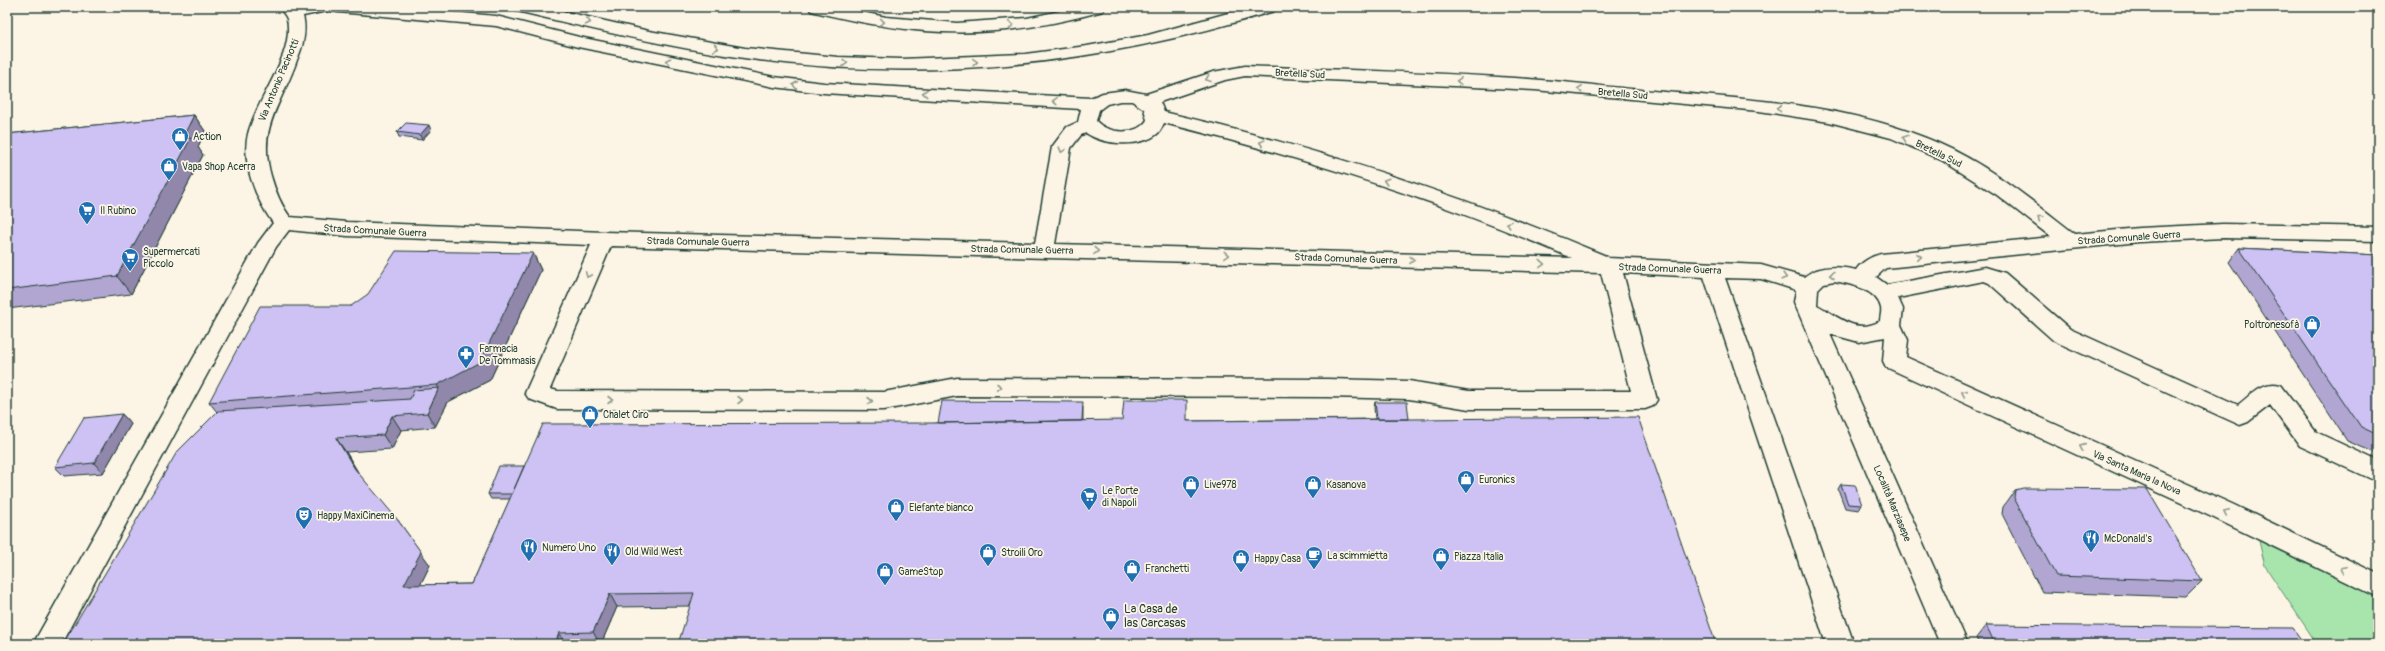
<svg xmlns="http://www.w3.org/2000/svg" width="2385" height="651" font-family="Pangolin,sans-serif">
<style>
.green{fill:#a8e5ac;stroke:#649170}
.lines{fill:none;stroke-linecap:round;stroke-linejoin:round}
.minor-casing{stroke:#1f3d34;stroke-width:3}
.highway-casing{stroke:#1f3d34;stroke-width:3}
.minor{fill:#fcf5e5;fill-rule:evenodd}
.highway{fill:#fcf5e5;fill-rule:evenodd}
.wall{fill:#b1a6d1;stroke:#1f3d34}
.shaded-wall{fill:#9087aa;stroke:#1f3d34}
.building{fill:#cec1f3;stroke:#1f3d34}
.oneway{stroke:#8e998c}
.labels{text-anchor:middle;stroke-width:3.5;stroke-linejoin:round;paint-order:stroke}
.street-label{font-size:10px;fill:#1f3d34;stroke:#fcf5e5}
.poi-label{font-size:10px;fill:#1f3d34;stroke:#fcf5e5;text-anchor:start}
.near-poi-label{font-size:12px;fill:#1f3d34;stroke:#fcf5e5;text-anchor:start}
</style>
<rect width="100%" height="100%" fill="#fcf5e5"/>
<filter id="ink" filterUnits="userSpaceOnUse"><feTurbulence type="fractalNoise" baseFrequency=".025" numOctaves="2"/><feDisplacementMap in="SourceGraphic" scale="8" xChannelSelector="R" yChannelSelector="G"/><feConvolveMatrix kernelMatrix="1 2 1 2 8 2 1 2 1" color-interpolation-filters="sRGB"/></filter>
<g filter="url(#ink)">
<path class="green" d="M2258,537L2378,595V644H2317L2265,566Z"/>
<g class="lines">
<defs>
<path id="minor" d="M279,7H329L327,11L303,16C307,31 303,46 297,60C282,104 257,127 271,176C275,190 281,205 290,217L347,222L604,232L1035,243L1052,147L1067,127L1078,122L1081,109L824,93L774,87L578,47L496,26L338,12L332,11L330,7H396L496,16L579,37L774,77L824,83L1090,98L1103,93L1125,90L1146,94L1213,72L1245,66C1335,70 1425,72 1514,78C1561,81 1607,87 1653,91C1749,99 1848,104 1938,143C1989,165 2032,201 2075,234L2139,228L2223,224L2378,227V241L2223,238L2139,242L1886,268L1876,277L1887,285L1985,267L2005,273L2070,329L2238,405C2251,395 2263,380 2280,385L2316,432L2378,461V482L2300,446L2270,405L2248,422L2240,425L2054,341L1989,283L1984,281L1898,298L1903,309L1901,325L1908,340L1906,357L2232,504L2378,574V597L2214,518L1886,367L1883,361L1885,337L1859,342L1830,334L1968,644H1940L1794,302L1796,290L1761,279L1725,278L1854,644H1826L1704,277L1623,273L1657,400L1653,406L1645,409H1469L1409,399L1327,397L957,396L884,410L557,409L529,399L525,393L591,245L347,236L289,230L276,247L61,644H33L258,243L273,223C256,200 241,162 248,134C256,99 295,55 287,19C286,15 281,11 279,7ZM1245,76L1535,90L1759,111L1829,122L1891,138L1943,161L1997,195L2051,237L1881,254C1872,256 1861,262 1856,270C1839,266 1818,265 1804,277L1761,265L1608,258L1606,256C1463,196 1315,147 1164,112L1160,102L1225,80ZM1120,101H1132L1144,109L1147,120C1137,136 1108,134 1096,121L1099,110L1107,104ZM1164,123C1302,157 1441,201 1572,258L1055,244L1071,148L1081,135L1086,133C1103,145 1140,148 1157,134C1160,132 1162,127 1164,123ZM611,246L1601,273L1631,391H1469L1409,381L1327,379L957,378L884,392L558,391L550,389ZM1834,281C1850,284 1877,289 1881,308C1882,312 1880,317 1880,321C1855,335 1838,316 1817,305L1818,289L1824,283Z"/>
<path id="highway" d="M515,7H544L649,31L745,48L838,57L901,59L1025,54L1087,46L1148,35L1250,7H1276L1274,11C1099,65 927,84 744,58C667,47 592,29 517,11Z
M809,7H837L886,17L957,23L1027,18L1078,7H1105L1103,11C995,41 919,38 811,11Z"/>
</defs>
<use href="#minor" class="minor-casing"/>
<use href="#highway" class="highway-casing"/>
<use href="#minor" class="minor"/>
<use href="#highway" class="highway"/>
</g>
<path class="wall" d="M194,115L205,131L198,147L203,155L131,294L7,309V134Z
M431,130L422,140L399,137L397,132Z
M2239,248L2378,255V454L2347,441L2229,262Z
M533,253L541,270L490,380L448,402L435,427L401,430L392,449L346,452L360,476L430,565L420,585L472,584L510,499H491L488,494L524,466L938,423L1083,407V421H1187L1375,419L1374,407L1375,402L1409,419L690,606L617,607L601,644H63L217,412L209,402L351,306Z
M122,414L131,424L103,473L64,476L55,467Z
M1841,484L1862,505L1859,510L1845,508L1838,489Z
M2015,490L2202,581L2186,597L2042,592L2002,514L2003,507Z
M1986,625L2304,644H1979L1976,638Z"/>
<path class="shaded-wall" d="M194,115L205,131L198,147L203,155L131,294L117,276L182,139Z
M429,125L431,130L422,140L420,135Z
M533,253L541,270L490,380L448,402L435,427L427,413L439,388L437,385Z
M122,414L131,424L103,473L94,463Z
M392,416L401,430L392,449L383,435Z
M336,438L346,452L364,482L355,469Z
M397,519L430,565L414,598L404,585Z
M610,594L617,607L601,644H600L593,632Z
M559,633L566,644H555Z"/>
<path class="building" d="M194,115L182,139L191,138L117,276L7,290V134Z
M406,123L429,125L420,135L397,132Z
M2239,248L2378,255V435L2361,427Z
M396,251L533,253L480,362L437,385L209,402L260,306H351L368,294Z
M439,388L427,413L392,416L383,435L336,438L355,469L397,519L421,552L404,585L472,584L543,424L935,423L1122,420L1124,400H1187V421L1638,417L1716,644H678L694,593L610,594L593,632L559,633L555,644H63L177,452L218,411L410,399L414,390Z
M942,401L1083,402L1082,421L938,423Z
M1375,402H1407L1409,419H1377Z
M122,414L94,463L55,467L84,418Z
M499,466H524L512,494H488Z
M1841,484L1855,485L1862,505L1848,504Z
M2023,488L2147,489L2202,581L2056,576L2014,498L2015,490Z
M1986,625L2293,628L2304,644H1995Z"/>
<defs><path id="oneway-chevron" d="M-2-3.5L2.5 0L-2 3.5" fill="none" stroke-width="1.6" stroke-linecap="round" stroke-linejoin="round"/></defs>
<g class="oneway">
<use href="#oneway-chevron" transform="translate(588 22) rotate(12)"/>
<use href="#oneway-chevron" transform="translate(882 22) rotate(9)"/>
<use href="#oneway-chevron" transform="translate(1011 25) rotate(-8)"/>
<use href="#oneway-chevron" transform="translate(716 48) rotate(10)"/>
<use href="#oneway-chevron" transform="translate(668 61) rotate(-168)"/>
<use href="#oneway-chevron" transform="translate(975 62) rotate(-4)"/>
<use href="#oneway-chevron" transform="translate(845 63) rotate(3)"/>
<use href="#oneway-chevron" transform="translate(1208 79) rotate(160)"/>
<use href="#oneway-chevron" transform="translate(1459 81) rotate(-177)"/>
<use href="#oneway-chevron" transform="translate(795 85) rotate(-173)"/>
<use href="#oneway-chevron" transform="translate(1580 89) rotate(-175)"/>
<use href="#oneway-chevron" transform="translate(925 93) rotate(-177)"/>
<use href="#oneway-chevron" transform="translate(1055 101) rotate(-176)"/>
<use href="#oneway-chevron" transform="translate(1779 108) rotate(-173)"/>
<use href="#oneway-chevron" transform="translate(1905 138) rotate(-160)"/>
<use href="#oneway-chevron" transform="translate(1262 143) rotate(-165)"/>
<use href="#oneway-chevron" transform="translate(1062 150) rotate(106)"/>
<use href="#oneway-chevron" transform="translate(1386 181) rotate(-163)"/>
<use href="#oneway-chevron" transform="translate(2040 218) rotate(-142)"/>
<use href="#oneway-chevron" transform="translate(1509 224) rotate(-161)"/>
<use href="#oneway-chevron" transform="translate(1096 251) rotate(2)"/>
<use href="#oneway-chevron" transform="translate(1226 255) rotate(2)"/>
<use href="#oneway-chevron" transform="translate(1919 257) rotate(-5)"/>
<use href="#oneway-chevron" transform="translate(1412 260) rotate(2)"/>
<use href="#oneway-chevron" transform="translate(1542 264) rotate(2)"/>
<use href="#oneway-chevron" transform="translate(588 275) rotate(113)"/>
<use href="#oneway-chevron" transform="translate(1832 275) rotate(178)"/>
<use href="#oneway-chevron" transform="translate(1784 277) rotate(16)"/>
<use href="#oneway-chevron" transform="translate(999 387)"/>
<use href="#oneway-chevron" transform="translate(1964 393) rotate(-156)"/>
<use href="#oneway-chevron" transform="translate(610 400)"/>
<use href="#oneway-chevron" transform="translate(740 400)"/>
<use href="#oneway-chevron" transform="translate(870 401)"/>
<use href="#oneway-chevron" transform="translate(2082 447) rotate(-156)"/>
<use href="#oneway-chevron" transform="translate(2226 512) rotate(-155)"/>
<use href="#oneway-chevron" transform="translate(2343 569) rotate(-154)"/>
</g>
</g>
<defs>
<symbol id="shop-pin" viewBox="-11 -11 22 30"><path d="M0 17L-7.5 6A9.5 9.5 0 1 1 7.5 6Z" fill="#1f6fb2" stroke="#fcf5e5"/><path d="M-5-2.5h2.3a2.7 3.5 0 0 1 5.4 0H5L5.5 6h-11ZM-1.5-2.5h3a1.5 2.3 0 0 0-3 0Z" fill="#fff"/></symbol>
<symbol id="supermarket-pin" viewBox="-11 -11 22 30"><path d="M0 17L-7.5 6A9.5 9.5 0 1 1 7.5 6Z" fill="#1f6fb2" stroke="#fcf5e5"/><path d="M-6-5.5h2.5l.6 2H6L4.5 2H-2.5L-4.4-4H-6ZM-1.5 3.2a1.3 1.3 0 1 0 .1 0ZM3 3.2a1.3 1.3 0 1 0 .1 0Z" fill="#fff"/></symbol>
<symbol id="pharmacy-pin" viewBox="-11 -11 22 30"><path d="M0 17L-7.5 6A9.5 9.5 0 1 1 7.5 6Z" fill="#1f6fb2" stroke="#fcf5e5"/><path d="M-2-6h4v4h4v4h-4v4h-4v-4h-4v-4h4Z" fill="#fff"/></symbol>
<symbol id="theatre-pin" viewBox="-11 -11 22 30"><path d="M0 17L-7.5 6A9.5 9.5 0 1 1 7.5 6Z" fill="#1f6fb2" stroke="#fcf5e5"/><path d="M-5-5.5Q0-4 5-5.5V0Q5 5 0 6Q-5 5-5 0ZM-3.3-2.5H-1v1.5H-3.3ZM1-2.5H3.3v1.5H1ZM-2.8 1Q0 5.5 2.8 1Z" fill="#fff"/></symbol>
<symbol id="restaurant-pin" viewBox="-11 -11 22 30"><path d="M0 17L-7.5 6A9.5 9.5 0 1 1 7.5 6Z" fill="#1f6fb2" stroke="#fcf5e5"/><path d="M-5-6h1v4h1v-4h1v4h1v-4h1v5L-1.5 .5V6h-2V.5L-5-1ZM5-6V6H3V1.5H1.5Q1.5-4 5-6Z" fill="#fff"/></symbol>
<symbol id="cafe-pin" viewBox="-11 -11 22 30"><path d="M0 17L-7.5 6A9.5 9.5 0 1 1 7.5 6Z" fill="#1f6fb2" stroke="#fcf5e5"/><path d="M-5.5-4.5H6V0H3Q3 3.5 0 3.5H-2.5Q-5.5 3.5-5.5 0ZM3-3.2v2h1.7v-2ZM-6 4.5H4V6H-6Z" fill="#fff"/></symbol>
</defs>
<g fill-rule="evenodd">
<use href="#shop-pin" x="170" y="126" width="20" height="27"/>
<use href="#shop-pin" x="159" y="156" width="20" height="27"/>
<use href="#supermarket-pin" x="77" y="200" width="20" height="27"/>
<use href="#supermarket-pin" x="120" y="247" width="20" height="27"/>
<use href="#shop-pin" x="2302" y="314" width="20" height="27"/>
<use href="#pharmacy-pin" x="456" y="344" width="20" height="27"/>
<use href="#shop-pin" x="580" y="404" width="20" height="27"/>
<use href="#shop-pin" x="1456" y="469" width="20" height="27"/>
<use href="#shop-pin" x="1181" y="474" width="20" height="27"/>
<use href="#shop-pin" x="1303" y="474" width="20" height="27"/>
<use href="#supermarket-pin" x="1079" y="486" width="20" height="27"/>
<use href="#shop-pin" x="886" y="497" width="20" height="27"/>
<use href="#theatre-pin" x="294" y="505" width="20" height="27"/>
<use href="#restaurant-pin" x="2081" y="528" width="20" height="27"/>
<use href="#restaurant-pin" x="519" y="537" width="20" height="27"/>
<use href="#restaurant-pin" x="602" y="541" width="20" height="27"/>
<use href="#shop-pin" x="978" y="542" width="20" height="27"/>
<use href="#cafe-pin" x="1304" y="545" width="20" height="27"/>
<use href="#shop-pin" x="1431" y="546" width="20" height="27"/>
<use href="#shop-pin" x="1231" y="548" width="20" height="27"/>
<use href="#shop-pin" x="1122" y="558" width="20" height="27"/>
<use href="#shop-pin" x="875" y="561" width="20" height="27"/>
<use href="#shop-pin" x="1101" y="606" width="20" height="27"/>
</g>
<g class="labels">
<g class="street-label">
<text transform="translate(1300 73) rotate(3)" y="4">Bretella Sud</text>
<text transform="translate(278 80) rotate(-67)" y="4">Via Antonio Pacinotti</text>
<text transform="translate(1623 93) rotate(5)" y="4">Bretella Sud</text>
<text transform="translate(1939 153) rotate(26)" y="4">Bretella Sud</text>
<text transform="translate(375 230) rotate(3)" y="4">Strada Comunale Guerra</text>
<text transform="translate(2129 237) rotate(-4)" y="4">Strada Comunale Guerra</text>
<text transform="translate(698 241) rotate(1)" y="4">Strada Comunale Guerra</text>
<text transform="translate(1022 249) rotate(1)" y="4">Strada Comunale Guerra</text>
<text transform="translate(1346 258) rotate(2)" y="4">Strada Comunale Guerra</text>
<text transform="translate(1670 268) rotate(2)" y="4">Strada Comunale Guerra</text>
<text transform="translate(2137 472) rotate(24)" y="4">Via Santa Maria la Nova</text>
<text transform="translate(1893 503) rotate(67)" y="4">Località Marziasepe</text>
</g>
<g class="poi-label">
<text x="193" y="140">Action</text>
<text x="182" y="170">Vapa Shop Acerra</text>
<text x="100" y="214">Il Rubino</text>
<text x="143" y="255">Supermercati<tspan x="143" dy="12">Piccolo</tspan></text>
<text x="2299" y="328" text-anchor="end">Poltronesofà</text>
<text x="479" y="352">Farmacia<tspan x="479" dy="12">De Tommasis</tspan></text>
<text x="603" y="418">Chalet Ciro</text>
<text x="1479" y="483">Euronics</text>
<text x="1204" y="488">Live978</text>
<text x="1326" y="488">Kasanova</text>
<text x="1102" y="494">Le Porte<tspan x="1102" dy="12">di Napoli</tspan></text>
<text x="909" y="511">Elefante bianco</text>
<text x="317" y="519">Happy MaxiCinema</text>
<text x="2104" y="542">McDonald's</text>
<text x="542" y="551">Numero Uno</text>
<text x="625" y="555">Old Wild West</text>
<text x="1001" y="556">Stroili Oro</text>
<text x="1327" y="559">La scimmietta</text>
<text x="1454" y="560">Piazza Italia</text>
<text x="1254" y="562">Happy Casa</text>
<text x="1145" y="572">Franchetti</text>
<text x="898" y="575">GameStop</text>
</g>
<g class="near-poi-label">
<text x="1124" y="613">La Casa de<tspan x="1124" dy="14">las Carcasas</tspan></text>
</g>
</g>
<rect width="2385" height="651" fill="none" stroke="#fcf5e5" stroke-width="24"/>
<rect x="12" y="12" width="2361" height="627" fill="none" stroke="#1f3d34" stroke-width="1.5" filter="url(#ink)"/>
</svg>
